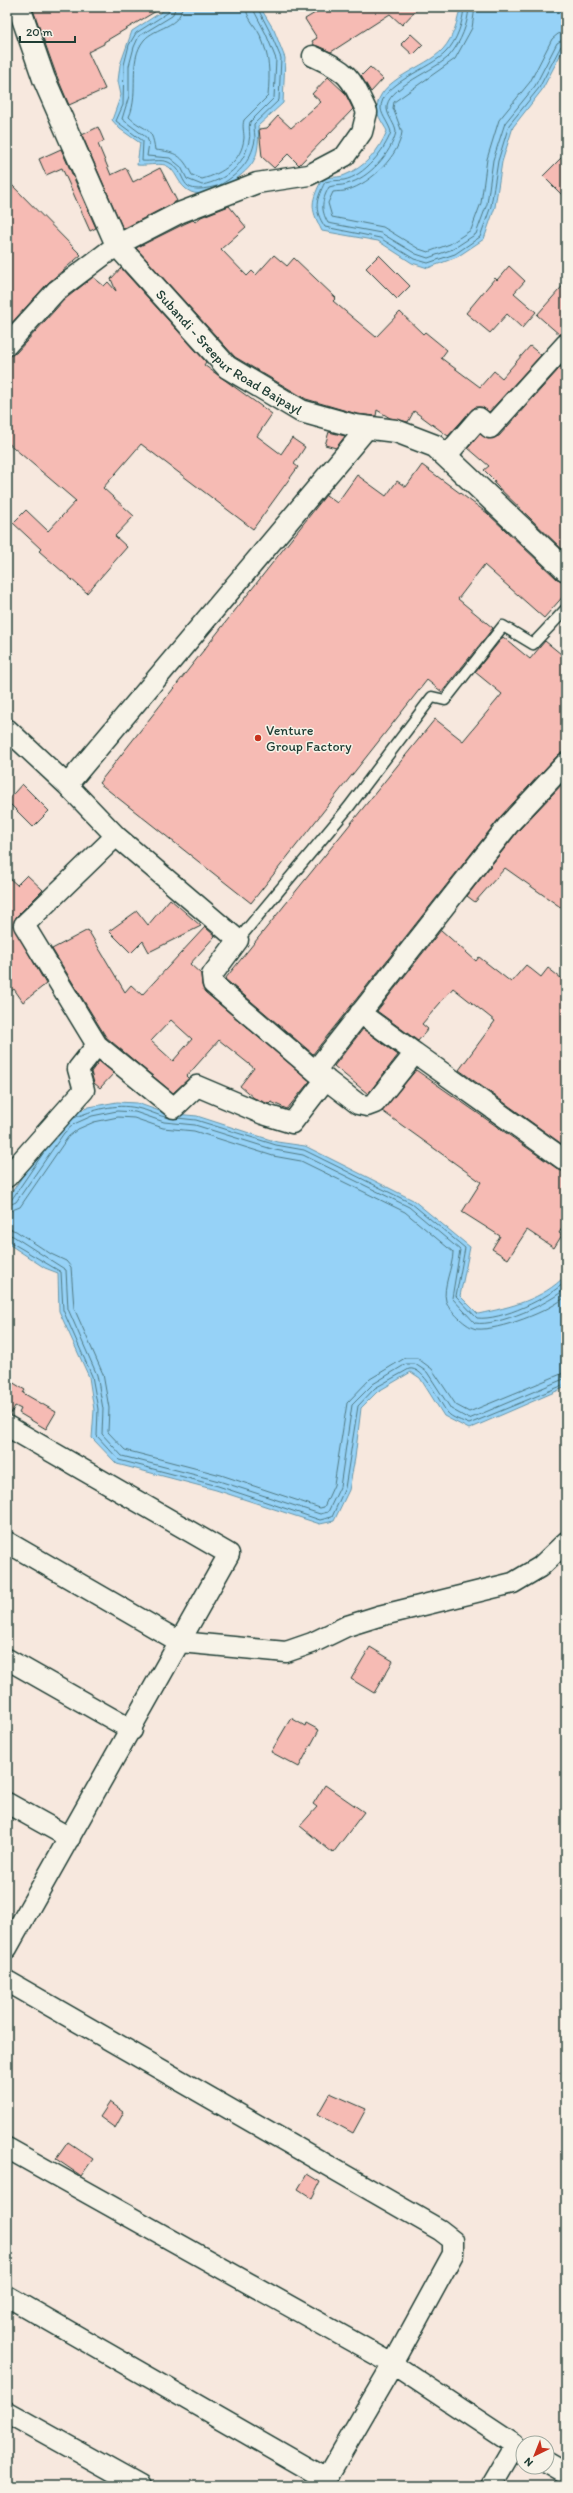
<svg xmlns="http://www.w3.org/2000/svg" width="573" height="2493" font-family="Itim,sans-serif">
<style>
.water{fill:#96d2f7;stroke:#6696a9}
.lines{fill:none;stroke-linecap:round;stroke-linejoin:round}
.shore{stroke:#4f7982;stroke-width:1}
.building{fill:#f6bbb4;stroke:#1f3d34;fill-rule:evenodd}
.lane-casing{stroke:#1f3d34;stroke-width:13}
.street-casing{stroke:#1f3d34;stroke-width:23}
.secondary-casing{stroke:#1f3d34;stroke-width:25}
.lane{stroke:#f7f3e8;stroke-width:10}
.street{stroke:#f7f3e8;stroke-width:20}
.secondary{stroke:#f7f3e8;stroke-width:22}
.poi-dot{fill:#c8321e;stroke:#f7f3e8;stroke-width:1.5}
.labels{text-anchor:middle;stroke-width:3;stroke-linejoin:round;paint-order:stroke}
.street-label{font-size:14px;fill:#1f3d34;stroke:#f7f3e8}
.poi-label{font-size:14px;fill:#1f3d34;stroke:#f7f3e8;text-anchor:start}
</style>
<rect width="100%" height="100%" fill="#f7e8de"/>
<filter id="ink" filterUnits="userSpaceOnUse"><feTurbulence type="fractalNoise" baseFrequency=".025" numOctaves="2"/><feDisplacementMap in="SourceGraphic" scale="8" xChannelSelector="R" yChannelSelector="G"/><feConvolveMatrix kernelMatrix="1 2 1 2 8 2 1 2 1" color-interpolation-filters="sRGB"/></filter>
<g filter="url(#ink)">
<path class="water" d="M169,7H260L274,30L285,58L283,103L258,126C259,137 259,152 253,162C244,177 209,200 191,192C177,186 177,169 165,165C158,163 145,166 137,165L140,143L120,129L112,120L121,95L118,81L120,65L132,31Z
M460,7H566V44L542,90L513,127L502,162L495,207L484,239L457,257L428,268L412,263L378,241L322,231C309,206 311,202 323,177C330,177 339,178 345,175C365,167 379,151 387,131C384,125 377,116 377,109C377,79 426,68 443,49C453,38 458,21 460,7Z
M117,1102L137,1103L165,1113L197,1116L277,1142L305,1146L413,1200L470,1247L460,1296L478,1314C511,1307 542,1300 566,1275V1387L469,1429L444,1416L420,1378L411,1372L377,1392L361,1408L355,1458L349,1490L334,1521L320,1524L216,1490L117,1464L92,1438L94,1410L89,1377L59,1311L58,1273L45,1268L7,1243V1199L44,1145L69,1116L89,1107Z"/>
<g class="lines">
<path class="shore" d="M170,7L169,12L136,33L129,45L124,65L123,105L116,121L143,141L142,161C150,162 161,159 168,162C191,172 173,198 217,186
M176,7L172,16L139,36L134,47L129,66V96L122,119L147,138L149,143L147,156L170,158L181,167L187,179L202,185C226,180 244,166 249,141C251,135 248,128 250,122L274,98L276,59L266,34L252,7
M182,7C181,27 155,27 144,40C127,61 140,93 129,117C144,132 152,124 155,150C176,152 182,155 192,175L202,179C222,174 242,161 244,138C244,132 242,126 244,120L268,96C270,72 270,57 260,35C255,25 246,17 246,7
M464,7C463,22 457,41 446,52C432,68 379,84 381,109C382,116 389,124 391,132C385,150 364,176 344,180C338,181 331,180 325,182C316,200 313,209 325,227L380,238L414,259L428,263L455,254L480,237L491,206L498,161L509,125L539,88L561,46L566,43
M469,7C468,24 461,42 450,55C439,69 384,88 387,109C388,117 395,124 396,132C391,154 369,178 347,184C341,186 334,185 329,187C322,200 320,209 328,223L381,233L416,254L428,258L453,249L476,234L487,204L493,160L505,123L535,86L557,43L566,38
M475,7L472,28L455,59L394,102L393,108L402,132C399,156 371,183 348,190C343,192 338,191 333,192L328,203L332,217L383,227L419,249L428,252L450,244L471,230L481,203L487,159L499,120L530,82L552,39L558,34L566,32
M218,186C237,176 251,162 255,140C255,135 254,130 254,124L279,100L281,58L270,32L257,7
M74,1118C93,1110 115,1103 137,1108C148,1110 158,1116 169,1118
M177,1118L196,1120L276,1145L304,1150L411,1203L465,1248L456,1296L477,1318C501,1321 549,1298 566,1281
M7,1201L12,1199L44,1152
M7,1206L16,1202L64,1133L74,1124L92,1116L117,1111L135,1112L164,1122L195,1125L275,1150L303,1155L409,1207L460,1250L452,1298L475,1323C497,1327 551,1303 566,1288
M7,1212L20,1207L68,1137L78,1129L94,1122L118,1117L134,1118L163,1128L194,1131L273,1156L301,1161L405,1212L453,1252C453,1267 442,1287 446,1301C449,1310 467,1328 477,1329C497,1331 552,1311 566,1296
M7,1228L16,1231L51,1254L66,1261L71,1267L74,1308L103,1374L109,1408L108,1432L125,1450L221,1475L320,1508L324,1507L334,1485L347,1403L370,1379L405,1358H417L432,1369L456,1405L469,1412L566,1372
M7,1234L13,1236L66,1270L68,1309L97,1375L103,1409L102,1434L122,1456L219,1481L320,1514L328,1512L340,1487L352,1405L373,1384L406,1364H415L427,1372L451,1409L469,1419L566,1378
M7,1240L61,1272L63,1310L92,1376L98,1409L97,1436L119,1460L218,1486L320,1520L332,1517L345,1488L358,1406L375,1388L409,1369C424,1366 439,1402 447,1412C451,1418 463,1421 469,1424L566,1384"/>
</g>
<path class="building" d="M32,7H163L104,42V44L88,52L105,89L69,105L56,74Z
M325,7H419L402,25L390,14L331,52L314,45L312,41L317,38L305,19Z
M411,34L423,45L413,55L401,44Z
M370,67L383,79L371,92L361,76Z
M328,77L345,93L353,109L299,165L288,154L274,168L262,157L259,129L267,128L278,116L291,128L321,102L312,94Z
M98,127L104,141L98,144L111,175L126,168L133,182L160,168L177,201L123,229L82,135Z
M61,149L96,228L90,231L62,168L46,175L39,159Z
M566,153V199L543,176Z
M7,180L81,255L48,283L7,328Z
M229,206L246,227L221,249L247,276L252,271L256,275L274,255L287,266L294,258L336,298L333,301L376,337L400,312L423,334L425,332L447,350L441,358L480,387L494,371L502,378L530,346L541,355L489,412L482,407H475L448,436L414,411L408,422L390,418L377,410L376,416L357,414L306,399L235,357L136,248L184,224L193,220L195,222L201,217Z
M379,255L410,286L397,299L366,268Z
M509,266L525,281L514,293L536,312L522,328L507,314L490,333L466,313L495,278L497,280Z
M121,268L206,362L204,365L272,414L257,436L281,454L292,438L305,447L294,464L298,467L253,529L141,444L103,488L134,516L115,536L127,547L87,593L39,551L41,549L13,523L26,510L48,531L76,501L7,442V356L16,353L64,300L93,277L104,286L108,282L116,291L111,279Z
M566,282V333L560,335L537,315Z
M566,361V553L494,483L495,481L484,470L489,466L468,448L480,434L488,439L499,436Z
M329,432L345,436L336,448L325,445Z
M422,465L487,513L557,579L566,582V593L544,618L484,565L458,599L493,628L442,692L427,680L251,903L99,783L326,495L337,503L357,475L386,496L397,481L406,487Z
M503,637L530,659L545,641L566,658V752L558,755L501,816L313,1054L225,979L435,719L463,741L502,694L475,672Z
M566,780V911L505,868L475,902L467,896L519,830Z
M22,784L49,811L33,827L7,801Z
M27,875L43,890L16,917L13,926L46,984L23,1002L14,989L7,995V876L17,885Z
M170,899L201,926L149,952L143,941L131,953L109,931L137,911L148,925Z
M205,927L215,936L190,964L201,974L202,985L205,992L310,1081L287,1109L271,1102L269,1104L254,1098L240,1086L254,1068L219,1040L187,1076L189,1078L173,1093L106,1037L52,949L88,930L125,992L131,985L142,995ZM171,1020L192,1039L173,1061L151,1041Z
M441,930L476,961L479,957L511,982L526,965L541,977L548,968L566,982V1147L459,1070L495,1021L453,988L422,1024L428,1029L418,1041L377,1011Z
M363,1029L398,1055L368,1094L334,1066Z
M99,1061L114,1073L100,1088L94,1083L91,1072Z
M416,1070L559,1170L566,1172V1222L559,1233L562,1235L554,1248L527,1230L508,1259L492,1249L500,1236L462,1212L481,1182L382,1111Z
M7,1379L25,1390L23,1393L56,1412L46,1429L19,1413L21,1409L15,1406L10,1415H7Z
M370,1647L393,1661L374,1693L351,1679Z
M291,1718L305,1726L306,1723L319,1730L299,1767L271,1752Z
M325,1785L364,1812L333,1853L300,1826L317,1807L313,1804Z
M330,2093L366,2109L353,2133L318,2114Z
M110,2102L124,2112L115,2128L100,2117Z
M68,2142L93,2159L81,2176L56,2159Z
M307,2174L320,2182L312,2198L298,2189Z"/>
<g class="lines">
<defs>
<path id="lane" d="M238,940L348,808L432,697L445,700L503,626L533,644L566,609"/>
<path id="street" d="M7,345L56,291L117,245L179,213L257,183L309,175L345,156L362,132L367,112C350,76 350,73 313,56
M447,455L479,418L490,428L566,344
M7,729L67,785L116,836L238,940L212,975L213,984L315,1071L358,1104L367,1106L375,1103L415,1053L566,1161
M67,785L368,427
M360,1013L415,1053
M97,1045L174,1108L197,1086L263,1114L292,1123L326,1079
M315,1071L510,823L566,763
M7,1177L84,1090L78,1069L97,1045L24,925L116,836
M7,1426L229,1554L7,1948
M7,1542L180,1642L286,1652L312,1643L347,1626L379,1616L513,1583L540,1567L566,1542
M7,1659L132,1730
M7,1803L70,1838
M7,1981L440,2230L453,2240V2254L393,2364L322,2486
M7,2148L393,2364L515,2445L491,2486
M7,2296L326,2479
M7,2412L140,2486
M547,2463L566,2474"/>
<g id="secondary">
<path id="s1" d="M19,7L44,79L117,245L227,367L301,411L355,426L396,431L435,446L566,570"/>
</g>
</defs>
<use href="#lane" class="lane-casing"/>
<use href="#street" class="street-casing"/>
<use href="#secondary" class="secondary-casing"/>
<use href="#lane" class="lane"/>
<use href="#street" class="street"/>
<use href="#secondary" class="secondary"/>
</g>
</g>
<circle class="poi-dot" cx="258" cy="738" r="4"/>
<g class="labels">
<g class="street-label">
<text dy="5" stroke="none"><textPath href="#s1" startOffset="414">Subandi - Sreepur Road Baipayl</textPath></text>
</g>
<g class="poi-label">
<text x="266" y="735">Venture<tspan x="266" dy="16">Group Factory</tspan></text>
</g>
</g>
<rect width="573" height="2493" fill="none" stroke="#f7f3e8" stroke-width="24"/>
<rect x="12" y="12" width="549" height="2469" fill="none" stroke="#1f3d34" stroke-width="1.5" filter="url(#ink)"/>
<g transform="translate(535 2455) rotate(223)"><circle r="19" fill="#f7f3e8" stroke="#a1aaa0"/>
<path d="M0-3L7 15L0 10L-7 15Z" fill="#c8321e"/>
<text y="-6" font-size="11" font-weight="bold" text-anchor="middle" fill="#1f3d34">N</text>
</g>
<path d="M20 36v6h55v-6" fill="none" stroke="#1f3d34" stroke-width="2"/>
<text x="26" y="36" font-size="12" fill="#1f3d34" stroke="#f7f3e8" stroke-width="3" paint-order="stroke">20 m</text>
</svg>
